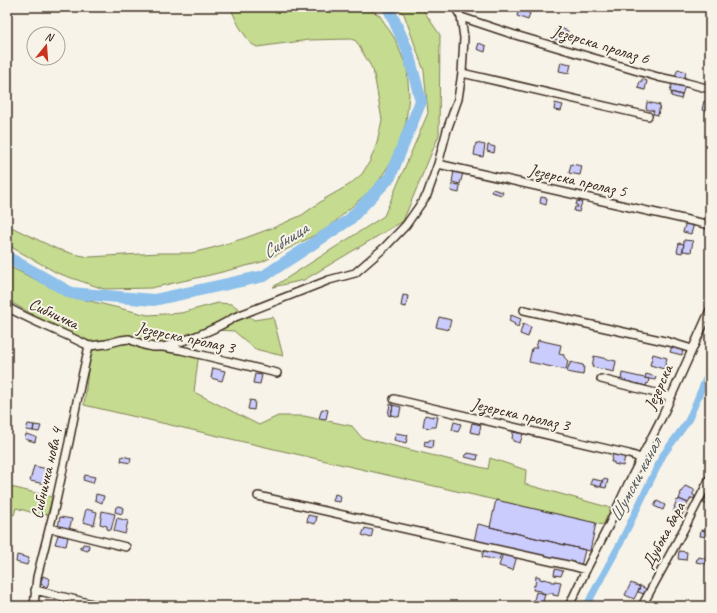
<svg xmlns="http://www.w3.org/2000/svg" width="717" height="613" font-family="Caveat,sans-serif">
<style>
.green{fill:#c5db90;stroke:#808257}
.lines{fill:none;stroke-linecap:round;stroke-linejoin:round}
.canal{stroke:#8dc0ea;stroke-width:7}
.river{stroke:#8dc0ea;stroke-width:12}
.building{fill:#cbccfe;stroke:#3b2a1e}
.minor-casing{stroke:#3b2a1e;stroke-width:10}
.minor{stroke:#f7f3e8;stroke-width:7}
.labels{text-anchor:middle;stroke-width:4;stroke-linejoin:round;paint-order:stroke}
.street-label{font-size:17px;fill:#3b2a1e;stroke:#f7f3e8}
.water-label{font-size:18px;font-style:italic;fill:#54575b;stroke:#f7f3e8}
</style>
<rect width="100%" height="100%" fill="#f7f3e8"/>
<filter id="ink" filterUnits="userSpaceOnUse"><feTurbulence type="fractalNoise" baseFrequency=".025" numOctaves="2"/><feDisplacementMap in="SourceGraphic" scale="8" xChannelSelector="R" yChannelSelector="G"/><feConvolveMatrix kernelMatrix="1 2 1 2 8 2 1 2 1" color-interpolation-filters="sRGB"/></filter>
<g filter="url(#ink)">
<path class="green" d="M230,7H367L380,16L395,39L407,68L409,95L406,122L400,141L389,165L376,185L327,229L262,262L210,275L151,288L104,289L57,273L13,248L7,246V225L57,249L74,254L89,257L159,253H191L212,248L245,238L275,227L302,215L326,198L349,185L362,174L370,161L377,143L382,120L376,85L373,70L356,41L351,39L309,40L257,47L250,43L239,26Z
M396,7H421L440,35L439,135L403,221L304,280L273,287L384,216L428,113L424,71L404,14Z
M7,267H10L69,296L148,315L181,313L218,303L232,304L254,320L273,317L283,356L255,349L234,331L216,330L181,346L199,349V352L194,392L259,425L278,416H304L352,426L362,438L488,469L490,458L526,470L525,484L611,508L603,525L84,405L90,353L84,343L7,300Z
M7,486L52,497L48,514L41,515L16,508L14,515L7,513Z"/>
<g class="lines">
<path class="canal" d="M587,606L591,597L620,544L663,455L688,421L710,369"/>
<path class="river" d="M7,257L71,293L154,300L264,276L349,220L390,177L421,101L407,49L388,7"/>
</g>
<path class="building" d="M519,9L530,13L528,20L517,16Z
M558,27L568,31L564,42L554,39Z
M479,43L486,46L485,52L477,49Z
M561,62L571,64L569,73L559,71Z
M678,69L686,72L684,80L675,76Z
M642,79L647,81L645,90L638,88L640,81L642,82Z
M672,83L685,86L682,95L670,92Z
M672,92L682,95L681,99L671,96Z
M704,101L710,103V112L702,110Z
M647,102L660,105L658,115L653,114L654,111L646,109Z
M555,103L563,105L561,111L554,110Z
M476,143L485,145L483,157L474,155Z
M488,145L495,147L494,153L487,151Z
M571,164L582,166L580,175L569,173Z
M454,171L463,173L460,184L452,182Z
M452,184L460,185L459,193L451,191Z
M492,189L503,192L502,195L491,192Z
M541,197L547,198L546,205L540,203Z
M577,201L582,202L579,212L574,211L575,207H578V206L576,205Z
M686,222L694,224L691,234L683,232Z
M684,240L693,241L691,252L683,251Z
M679,243L684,244L682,253L677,252Z
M403,295L408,296L406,307L401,306Z
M511,315L521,319L518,327L514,325L515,324L509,321Z
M439,317L451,320L448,330L436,327Z
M523,324L531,327L528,337L520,334Z
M538,340L561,345L559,354L564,355V357L568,361L566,370L529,362L532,348H536Z
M672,346L683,348L682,355L670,352Z
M653,354L667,358L664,369L650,365Z
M594,356L616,361L614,372L592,367Z
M570,362L583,365V366H584L583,375L567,372L569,365H570Z
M213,368L225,371L222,381L211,378Z
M622,373L649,379L648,384L647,383L646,386L621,380Z
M255,374L262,375L260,384L253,383Z
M646,374L656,377L655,380L645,378Z
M250,400L255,401L254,410L248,409Z
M390,404L393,405L391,416L388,415Z
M393,405L401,407L399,417L391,415Z
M322,409L328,410L326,419L319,418Z
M425,415L433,417V416L438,417L436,427H431V428L423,427Z
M454,422L461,424L458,432L452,430Z
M472,423L481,425L479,434L470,432Z
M28,424L34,425L33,431L26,430Z
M34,425L41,426L39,432L33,431Z
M513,432L523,434L520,443L513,441V439H512Z
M396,433L408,435L406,443L394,440Z
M26,434L36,437L35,442L25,439Z
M429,440H433L432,448L424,446L425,441L428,442Z
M468,453L478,455L477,460L465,457L466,454L467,455Z
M613,453L625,456L623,466L614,464V462H611Z
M122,456L131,458L130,463L121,461Z
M34,466L47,469L45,476L47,477L45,484L30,481Z
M85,475L95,477L93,483L83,480Z
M592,479L602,481L601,487L590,484Z
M603,479L608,480L606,488L601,487Z
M685,486L695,490L693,493V495L695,496L694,499L692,498H691L688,503L679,499L681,494H680Z
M709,490L710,491V506L703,503Z
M96,494L104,496L102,503L95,500Z
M335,494L341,496L340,502L333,501Z
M679,499L688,503L682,515L673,511L675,508L674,507L677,500L678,501Z
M496,500L596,523L590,551L490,527Z
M657,501L665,505L663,510L654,506Z
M118,506L122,507V508H123L122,514L115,512L116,507H117Z
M86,509L97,512L94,525L83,522Z
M102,511L115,514L111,530L107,529V526L100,524Z
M308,515L317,517L315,524L307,522Z
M60,517L72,519L69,530L58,527Z
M117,518L128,521L125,534L114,531Z
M478,524L585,550L581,566L474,541Z
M365,528L373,530L371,538L362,535Z
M701,530L710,532L709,537L700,536Z
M58,535L68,537L66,546L55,544Z
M83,544L89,545L88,551L80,549V546L82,547Z
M484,549L501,553L499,560L482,557Z
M679,551L687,552L686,560L678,559Z
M503,553L517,556L513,570L499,566Z
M17,555L29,558L27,565L16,562Z
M699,557L707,559L706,564L696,562L697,559H698Z
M555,569L563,571L561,576L554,575Z
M43,576L50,579L47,587L40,584Z
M536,576L540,577V579L543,580V579L552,581V582H555V581L561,582L558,596L553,595V593H549V594H547L543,593L541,592V591L533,590L534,585L535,586Z
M631,583L640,587L634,599L625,595Z
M639,585L646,589L644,594L638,592L640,587L638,586Z
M536,592L545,594L542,606L533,604Z"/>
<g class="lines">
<defs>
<path id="minor" d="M461,17L512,34L658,77L687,83L710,89
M462,73L648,116
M438,164L710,225
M7,307C33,322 62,332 89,346
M524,310L669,342L692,349
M89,346L106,344L121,340L129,339L144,345L153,347H163L181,350L277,373
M163,347C188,340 213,331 235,317L329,280L355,273L385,247L406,225L427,195L438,164L447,130L458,99L462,73L464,38L461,17L455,7
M601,379L671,397
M394,399L629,454L635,456L641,459
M258,496L572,566L586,570
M50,528L126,547
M35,590L101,606
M34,606L37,577L54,510L69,442L81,381L89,346
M569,606L586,570L609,525L628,484L662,417L710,310
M642,606L685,527L710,478"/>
</defs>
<use href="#minor" class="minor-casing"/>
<use href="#minor" class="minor"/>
</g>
</g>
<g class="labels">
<g class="street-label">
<text transform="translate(601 44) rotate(17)" y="6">Језерска пролаз 6</text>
<text transform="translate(578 180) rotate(13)" y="6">Језерска пролаз 5</text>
<text transform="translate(54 313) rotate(25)" y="6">Сибничка</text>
<text transform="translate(186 337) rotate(12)" y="6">Језерска пролаз 3</text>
<text transform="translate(658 387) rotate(-66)" y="6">Језерска</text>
<text transform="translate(521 414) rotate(13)" y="6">Језерска пролаз 3</text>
<text transform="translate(46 473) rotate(-77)" y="6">Сибничка нова 4</text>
<text transform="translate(663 535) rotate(-62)" y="6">Дубока бара</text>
</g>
<g class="water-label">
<text transform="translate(285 240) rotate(-33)" y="6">Сибница</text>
<text transform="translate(635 480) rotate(-62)" y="6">Шумски канал</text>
</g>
</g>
<rect width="717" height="613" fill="none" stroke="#f7f3e8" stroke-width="24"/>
<rect x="12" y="12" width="693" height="589" fill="none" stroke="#3b2a1e" stroke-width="1.5" filter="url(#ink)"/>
<g transform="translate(46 46) rotate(17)"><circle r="19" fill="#f7f3e8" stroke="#aca397"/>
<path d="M0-3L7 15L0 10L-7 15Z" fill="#c8321e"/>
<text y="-6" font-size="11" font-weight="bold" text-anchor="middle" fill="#3b2a1e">N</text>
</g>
</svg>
